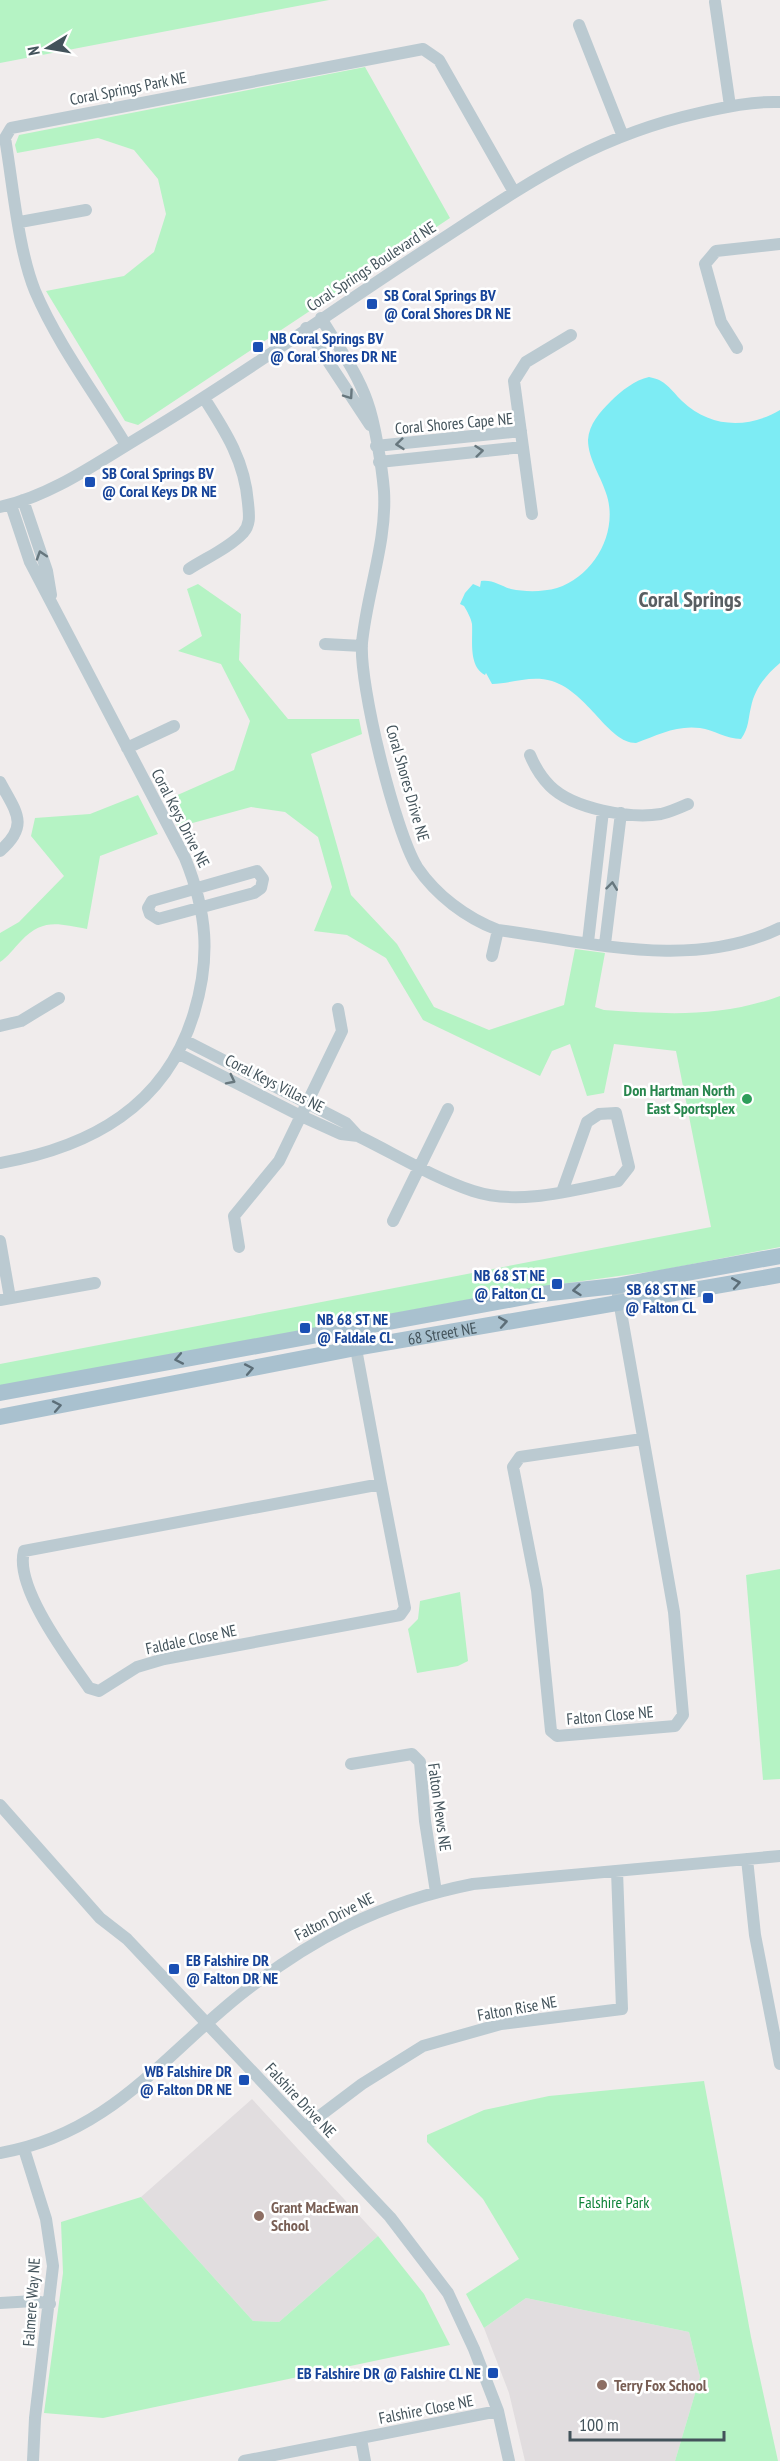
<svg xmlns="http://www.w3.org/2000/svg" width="780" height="2461" font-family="'PT Sans Narrow',sans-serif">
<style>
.education{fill:#e1dddf}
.green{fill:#b5f3c4}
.water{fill:#7decf4}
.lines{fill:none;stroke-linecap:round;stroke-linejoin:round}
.minor{stroke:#bbcad1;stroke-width:12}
.major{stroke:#a9c1cf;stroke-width:16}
.oneway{stroke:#67777e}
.oneway2{stroke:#5c6e78}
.transit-dot{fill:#1a4fb4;stroke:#fff;stroke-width:2}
.leisure-dot{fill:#2e9e5b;stroke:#fff;stroke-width:2}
.education-dot{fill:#8d6e63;stroke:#fff;stroke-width:2}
.labels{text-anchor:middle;stroke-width:5;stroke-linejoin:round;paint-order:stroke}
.street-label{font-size:16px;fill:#43535b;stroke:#fff}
.transit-label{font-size:16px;font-weight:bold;fill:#164399;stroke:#fff;text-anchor:start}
.leisure-label{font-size:16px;font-weight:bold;fill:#27864d;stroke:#fff;text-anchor:end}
.park-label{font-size:16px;fill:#0e8338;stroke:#fff}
.education-label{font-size:16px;font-weight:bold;fill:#785e54;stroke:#fff;text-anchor:start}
.district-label{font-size:22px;font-weight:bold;fill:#585e62;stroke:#fff}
</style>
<rect width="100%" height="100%" fill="#f0ecec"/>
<path class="education" d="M252,2099L378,2236L279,2322L253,2321L141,2197Z
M526,2298L689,2332L700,2377L675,2461H525L509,2393L484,2328Z"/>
<path class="green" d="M0,0H329L0,63Z
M365,67L450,218L138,425L125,421L46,291L124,276L154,252L166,214L158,179L134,150L98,138L17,153L15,145L19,135Z
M198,584L241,614L239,660L288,719H359L362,734L311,754L351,895L397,944L434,1007L489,1030L564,1005L575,949L605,953L595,1007L604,1010C666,1014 720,1018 780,996V1247L662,1270L532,1288L0,1386V1364L711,1227L676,1051L614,1044L604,1093L587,1096L570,1044L552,1051L540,1076L423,1020L386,958L347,935L314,931L332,887L318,837L285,812L251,807L178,827L164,801L234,770L250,721L221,664L178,651L202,636L187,589Z
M138,795L158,834L100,856L87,929C58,924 43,918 21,941C14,948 8,957 0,962V933L19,922L64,876L31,836L35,818L90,814Z
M780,1569V1779L763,1780L746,1575Z
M460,1592L468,1661L458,1666L417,1673L408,1629L418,1619L420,1601Z
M704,2081L751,2337L778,2461H675L700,2377L689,2332L526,2298L484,2328L466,2294L519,2259L483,2199L427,2142V2135L484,2110L549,2096Z
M141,2197L253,2321L279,2322L378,2236L424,2294L450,2345L103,2418L44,2413L63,2273L61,2222Z"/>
<path class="water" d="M649,377C666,380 670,389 682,401C710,428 748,429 780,410V663C766,675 755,688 751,707C748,719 749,728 741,739C726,739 714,730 700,728C676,725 658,735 636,743C608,743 589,693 552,681C531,675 514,683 492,684L486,673L485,675C468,666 473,640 472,624C471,618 467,611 464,606L460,604L465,593L473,584L480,587L481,581C492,579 501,586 511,589C525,592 543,592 557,588C594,576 618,533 607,496C602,478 588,459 588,440C589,424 600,412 611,401C621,391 635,380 649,377Z"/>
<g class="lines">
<path class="minor" d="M715,2L730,106
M579,25L622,134
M20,222L86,210
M321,318C337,345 357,372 367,401C375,423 382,467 384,491C387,542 367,592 362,643C359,685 395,831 417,867C436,895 466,918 498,930C590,942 692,971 780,928
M306,328L370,425
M737,348L721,322L705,264L716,251L780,244
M126,445C96,395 58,345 35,291C18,249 13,185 5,138L11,128L423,49L439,60L514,192
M376,446L521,431
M379,462L523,447
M23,500L47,571L51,595
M0,507C52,496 101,460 145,434C244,375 337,307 433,245C524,186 591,137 699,113C725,107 753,101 780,102
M532,514L514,381L526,362L571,335
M189,569C206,558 229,548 243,533C251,524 249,514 248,503C245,462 226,432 204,398
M325,644L362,646
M127,748L174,726
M530,755C535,767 541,777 550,786C573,809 630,819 661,814C670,812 679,808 688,804
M0,782C16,812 30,825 0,851
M257,871L263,879L261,888L254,893L158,919L150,914L148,908L152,901Z
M588,942L603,811
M605,944L621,813
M492,956L498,930
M0,1026L21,1021L59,998
M186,1041L346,1123L358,1136C395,1154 434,1178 473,1191C519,1206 573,1190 618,1181L629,1167L616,1113L599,1114L587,1122L562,1192
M179,1054L299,1115L341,1134L358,1136
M0,1163C91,1147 166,1106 194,1013C211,957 207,912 185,858L30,562L11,505
M393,1221L448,1109
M0,1241L10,1298
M239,1247L234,1216L279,1161L342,1031L338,1009
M618,1295L674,1612L683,1715L675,1726L557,1736L551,1731L537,1590L513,1467L520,1457L642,1439
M0,1300L95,1283
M352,1327L381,1484
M381,1484L405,1608L400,1615L164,1659L137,1667L99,1691L89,1688C69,1659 14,1587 24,1551Z
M351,1764L412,1754L420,1762L425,1821L436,1892
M0,1805L100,1918L127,1939L390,2217L448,2293L474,2349L498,2411L509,2461
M747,1859L755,1935L780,2064
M305,2127L362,2084L423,2046L501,2024L622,2009L617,1871
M24,2149L46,2219L53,2266L35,2418L33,2461
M0,2153C109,2134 160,2059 240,1995C312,1938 382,1902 473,1884L780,1856
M0,2303L34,2301L50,2304
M361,2439L365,2461
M244,2461L498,2411"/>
<g class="major">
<path d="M0,1393L541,1294L616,1286L780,1256"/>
<path id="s1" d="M0,1417L356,1348L780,1275"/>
</g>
</g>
<defs><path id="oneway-chevron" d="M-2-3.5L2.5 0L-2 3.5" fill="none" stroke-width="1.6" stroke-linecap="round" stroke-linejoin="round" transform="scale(1.5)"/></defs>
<g class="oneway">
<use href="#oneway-chevron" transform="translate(349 395) rotate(55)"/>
<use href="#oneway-chevron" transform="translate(400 444) rotate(174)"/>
<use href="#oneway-chevron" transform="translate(479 451) rotate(-6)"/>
<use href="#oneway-chevron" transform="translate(41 555) rotate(-108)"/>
<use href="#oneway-chevron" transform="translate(612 886) rotate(-83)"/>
<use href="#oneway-chevron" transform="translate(231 1080) rotate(27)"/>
</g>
<g class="oneway2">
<use href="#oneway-chevron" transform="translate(736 1283) rotate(-10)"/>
<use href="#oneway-chevron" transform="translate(577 1290) rotate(174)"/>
<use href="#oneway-chevron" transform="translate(503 1322) rotate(-10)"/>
<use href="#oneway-chevron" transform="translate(179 1359) rotate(169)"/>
<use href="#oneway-chevron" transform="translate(249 1369) rotate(-11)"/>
<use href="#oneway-chevron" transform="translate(57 1406) rotate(-11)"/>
</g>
<g class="transit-dot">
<rect x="366" y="298" width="12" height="12" rx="3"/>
<rect x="252" y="341" width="12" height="12" rx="3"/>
<rect x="84" y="476" width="12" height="12" rx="3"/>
<rect x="551" y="1278" width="12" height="12" rx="3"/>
<rect x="702" y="1292" width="12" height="12" rx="3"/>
<rect x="299" y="1322" width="12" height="12" rx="3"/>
<rect x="168" y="1963" width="12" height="12" rx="3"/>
<rect x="238" y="2074" width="12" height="12" rx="3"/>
<rect x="487" y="2367" width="12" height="12" rx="3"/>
</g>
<circle class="leisure-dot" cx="747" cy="1099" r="6"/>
<g class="education-dot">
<circle cx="259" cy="2216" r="6"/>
<circle cx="602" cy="2385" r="6"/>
</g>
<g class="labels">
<g class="street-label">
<text transform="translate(128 88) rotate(-11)" y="6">Coral Springs Park NE</text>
<text transform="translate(371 266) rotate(-33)" y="6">Coral Springs Boulevard NE</text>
<text transform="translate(454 423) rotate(-5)" y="6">Coral Shores Cape NE</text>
<text transform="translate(408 783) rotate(74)" y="6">Coral Shores Drive NE</text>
<text transform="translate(181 818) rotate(63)" y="6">Coral Keys Drive NE</text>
<text transform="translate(275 1083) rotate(27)" y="6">Coral Keys Villas NE</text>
<text dy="6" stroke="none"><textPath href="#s1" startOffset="450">68 Street NE</textPath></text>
<text transform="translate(191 1639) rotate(-12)" y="6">Faldale Close NE</text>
<text transform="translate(610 1715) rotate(-5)" y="6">Falton Close NE</text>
<text transform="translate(440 1807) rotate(82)" y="6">Falton Mews NE</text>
<text transform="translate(334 1916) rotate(-27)" y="6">Falton Drive NE</text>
<text transform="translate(517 2008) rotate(-10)" y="6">Falton Rise NE</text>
<text transform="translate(301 2100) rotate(47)" y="6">Falshire Drive NE</text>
<text transform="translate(31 2302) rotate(-86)" y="6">Falmere Way NE</text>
<text transform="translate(426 2409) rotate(-11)" y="6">Falshire Close NE</text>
</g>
<g class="transit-label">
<text x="384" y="301">SB Coral Springs BV<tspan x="384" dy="18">@ Coral Shores DR NE</tspan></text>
<text x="270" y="344">NB Coral Springs BV<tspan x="270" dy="18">@ Coral Shores DR NE</tspan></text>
<text x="102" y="479">SB Coral Springs BV<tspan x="102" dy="18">@ Coral Keys DR NE</tspan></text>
<text x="545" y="1281" text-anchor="end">NB 68 ST NE<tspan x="545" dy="18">@ Falton CL</tspan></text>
<text x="696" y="1295" text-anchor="end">SB 68 ST NE<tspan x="696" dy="18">@ Falton CL</tspan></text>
<text x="317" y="1325">NB 68 ST NE<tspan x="317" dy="18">@ Faldale CL</tspan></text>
<text x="186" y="1966">EB Falshire DR<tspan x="186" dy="18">@ Falton DR NE</tspan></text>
<text x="232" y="2077" text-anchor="end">WB Falshire DR<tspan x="232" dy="18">@ Falton DR NE</tspan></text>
<text x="481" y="2379" text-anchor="end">EB Falshire DR @ Falshire CL NE</text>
</g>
<g class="leisure-label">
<text x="735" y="1096">Don Hartman North<tspan x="735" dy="18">East Sportsplex</tspan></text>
</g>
<g class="park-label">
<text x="614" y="2208">Falshire Park</text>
</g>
<g class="education-label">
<text x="271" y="2213">Grant MacEwan<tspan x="271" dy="18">School</tspan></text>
<text x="614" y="2391">Terry Fox School</text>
</g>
<g class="district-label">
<text x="690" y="607">Coral Springs</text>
</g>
</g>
<g transform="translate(48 48) rotate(259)" stroke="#ffffff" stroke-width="4.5" paint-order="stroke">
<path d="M0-4.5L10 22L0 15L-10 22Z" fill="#43535b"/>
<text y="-9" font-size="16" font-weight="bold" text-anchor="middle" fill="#43535b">N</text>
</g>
<path d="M570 2431v9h154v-9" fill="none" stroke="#43535b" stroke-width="3"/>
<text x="579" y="2431" font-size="18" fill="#43535b" stroke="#ffffff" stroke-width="4.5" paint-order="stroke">100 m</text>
</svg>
